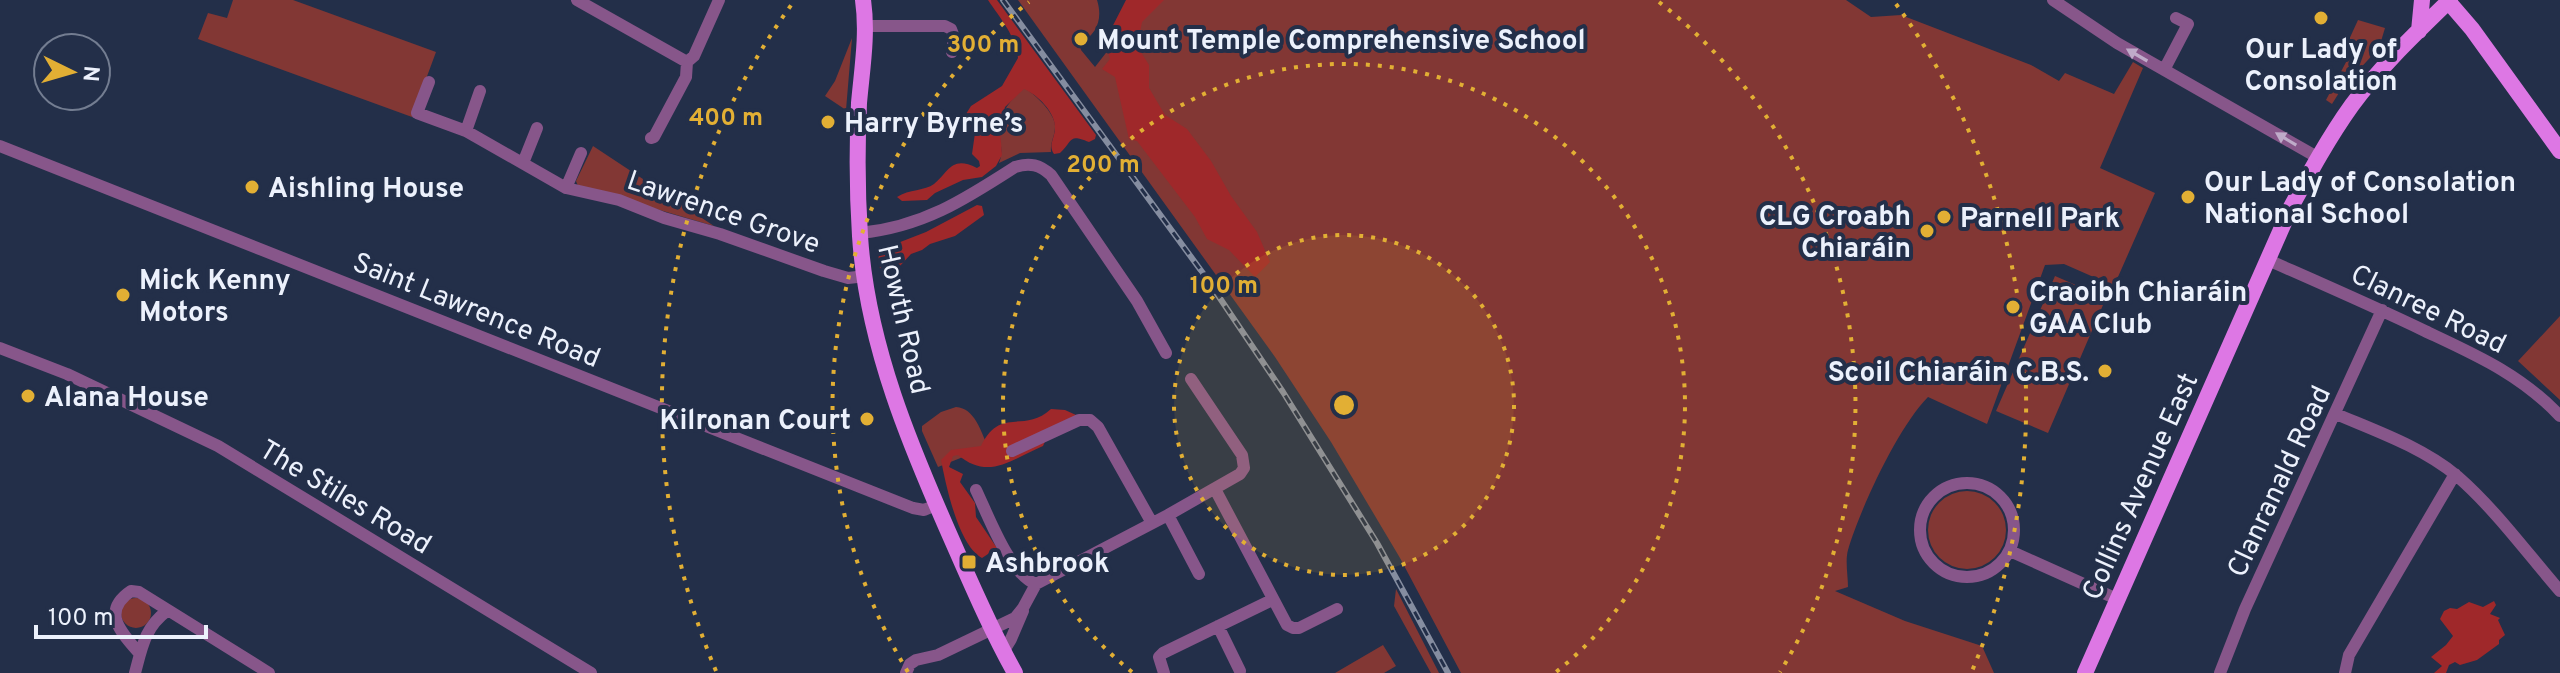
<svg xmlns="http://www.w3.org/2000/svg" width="2560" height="673" font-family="Overpass,sans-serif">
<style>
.green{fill:#823734}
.forest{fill:#9f282a}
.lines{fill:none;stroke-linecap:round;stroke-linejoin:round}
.minor{stroke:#87568a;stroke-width:12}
.major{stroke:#dd77e4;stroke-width:16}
.rail-casing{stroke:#858da0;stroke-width:6}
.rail{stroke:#232f49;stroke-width:3;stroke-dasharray:9;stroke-linecap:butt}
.oneway{fill:#bfabc9}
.ring{fill:none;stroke:#e2af34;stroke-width:4;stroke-dasharray:4 8}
.poi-dot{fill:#e2af34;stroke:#232f49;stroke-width:3}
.labels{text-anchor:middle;stroke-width:8;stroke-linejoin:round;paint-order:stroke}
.poi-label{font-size:28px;font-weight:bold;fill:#ecf1fc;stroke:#232f49;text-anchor:start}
.street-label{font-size:28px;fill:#ecf1fc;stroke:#232f49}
.centre{fill:#e2af34;stroke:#232f49;stroke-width:4}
.ring-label{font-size:24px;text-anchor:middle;font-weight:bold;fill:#e2af34;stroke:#232f49;stroke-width:8;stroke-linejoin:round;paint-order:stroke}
</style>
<rect width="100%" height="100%" fill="#232f49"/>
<path class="green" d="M233,0H293L436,52L412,117L198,39L208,13L227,18Z
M1018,0H1097C1103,19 1097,34 1080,44L1081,50L1095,67L1147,0H1846L1871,17L1901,15L2031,65L2059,81L2065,73L2114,94L2133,62L2143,68L2100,168L2155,193L2114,286L2064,264L2045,265L1987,424L1928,397C1898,427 1860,509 1848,550C1845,561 1848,576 1848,587L1835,591L1905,621L1982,646L1994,673H1461L1400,558L1331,442L1275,357Z
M2358,20L2385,28L2379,48L2342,88L2332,104L2326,100L2354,47L2347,44Z
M852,38L846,110L825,96L835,81Z
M1024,88C1035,94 1056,114 1055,127C1055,136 1050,142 1051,152L1020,153L999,163C1003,153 1001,148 1000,138C998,114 1008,102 1024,88Z
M593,146L714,226L578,186L576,181Z
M2055,276L2106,298L2048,433L1996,411Z
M2560,316V400L2518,361Z
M956,407C975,408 981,432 988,447L938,467L922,431V426L941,412Z
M1928 530a39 39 0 1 1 78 0a39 39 0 1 1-78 0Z
M1396,589L1437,669L1439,673H1431L1394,606Z
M121 613a15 15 0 1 1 30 0a15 15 0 1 1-30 0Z
M1383,645L1396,666L1384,673H1335Z"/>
<path class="forest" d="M988,0H997L1096,135L1095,139L1089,142C1068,133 1073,141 1060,153L1054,154C1048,145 1054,140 1055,129C1056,113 1038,95 1024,89L1005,107L1000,130L1002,155L996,166L982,177L963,180L935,193L927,200L902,201L897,197C909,189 925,191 934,184C949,172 951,155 977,168L980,166L979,161L972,154L975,133L968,124L966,114L971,106L1002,86L1018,58C1016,36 1000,18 988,0Z
M1126,0H1164L1142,22L1140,32L1134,41L1149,65V88L1165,115L1187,129L1211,161L1231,196L1257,232L1270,262L1255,277L1229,250L1207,239L1195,217L1137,141L1129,139L1115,77L1102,69L1110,59L1105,41Z
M977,205L982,206L984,215L955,236L930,244L922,250L911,254L899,267L889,270L880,268L878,261L879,255L890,246L926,232Z
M1051,409L1065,410L1076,415L1072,420L1051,428L1043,446C1012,459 989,481 958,455L953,456L949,467L963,474L960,482L975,503L976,517L997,548L982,558C958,545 946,485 941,460L951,450L981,446C1000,406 1024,434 1051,409Z
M2494,601L2496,605L2490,614L2500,618L2498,620L2505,635L2499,640V644L2477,660L2460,665L2455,662L2449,665L2446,673H2434L2442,666L2431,657L2446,645L2453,636L2440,619L2444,611L2450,608L2457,609L2469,602L2483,607Z"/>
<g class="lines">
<path class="minor" d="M577,0L687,62
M2053,0L2117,43L2317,157
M865,26H945L951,29L954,37L952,52
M2164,70L2188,24L2176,18
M429,82L417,113L466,131L566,188L619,200L664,218L720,234L824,271L848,278L866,276
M466,131L480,91
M651,138L654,137L686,77L687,62L694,56L719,0
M0,146L913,508L924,510L936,505
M523,163L537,128
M566,188L581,153
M860,233C922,227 964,200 1015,167C1030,162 1040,165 1051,175L1137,301L1166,353
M2268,260C2320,283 2373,306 2425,331C2476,355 2520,374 2560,416
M0,348L67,374L218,446L591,673
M2336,414C2376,431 2422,447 2457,476C2495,509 2527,553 2560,591
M1012,451L1079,420H1090L1098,427L1152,523
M1920 530a47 47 0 1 1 94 0a47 47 0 1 1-94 0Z
M1215,489L1287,625L1293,628H1299L1337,609
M976,490C988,515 1010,575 1036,584
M1168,515L1199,574
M2010,551L2117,599
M1218,626L1240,671
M1003,652L1011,639L1023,611
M139,653C122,633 100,612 131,591L139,592L269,673
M135,673C142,647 145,627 167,611
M906,673L910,664L916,660L938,655L1015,618L1023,608L1036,584L1168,515L1240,474L1244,468L1242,455L1191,379
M1164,673L1159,657L1163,653L1272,600
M2220,673L2245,609L2382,310
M2345,673L2349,655L2455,474"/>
<path class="major" d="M863,0C868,34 862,69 859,103C857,147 857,191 860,236C867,345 911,448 955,547C974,590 992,632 1015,673
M2447,0L2472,29L2560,151
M2419,31L2422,0
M2085,673L2291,207C2310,172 2329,137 2352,105C2380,67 2416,33 2450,0"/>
<defs>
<path id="rail" d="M1003,0L1205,276L1283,392L1377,543L1448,673"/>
</defs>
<use href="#rail" class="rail-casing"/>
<use href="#rail" class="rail"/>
</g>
<defs><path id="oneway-solid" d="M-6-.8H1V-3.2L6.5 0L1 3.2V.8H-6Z" transform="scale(2)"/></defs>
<g class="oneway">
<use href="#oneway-solid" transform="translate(2137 55) rotate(-150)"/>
<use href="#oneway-solid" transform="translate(2286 139) rotate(-149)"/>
</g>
<circle cx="1344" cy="405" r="170" fill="#e2af34" fill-opacity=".12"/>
<g class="ring">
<circle cx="1344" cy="405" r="170"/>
<path d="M1132 672A341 341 0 1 1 1556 672"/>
<path d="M908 672A511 511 0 0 1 1029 2M1659 2A511 511 0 0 1 1780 672"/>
<path d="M716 671A682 682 0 0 1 792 4M1896 4A682 682 0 0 1 1972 671"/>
</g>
<g class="poi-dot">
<circle cx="2321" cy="18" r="8"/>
<circle cx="1081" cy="39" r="8"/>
<circle cx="828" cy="122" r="8"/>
<circle cx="252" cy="187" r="8"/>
<circle cx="2188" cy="197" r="8"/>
<circle cx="1944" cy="217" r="8"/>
<circle cx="1927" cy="231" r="8"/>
<circle cx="123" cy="295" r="8"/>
<circle cx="2013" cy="307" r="8"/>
<circle cx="2105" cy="371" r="8"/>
<circle cx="28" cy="396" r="8"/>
<circle cx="867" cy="419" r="8"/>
<rect x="961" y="554" width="16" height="16" rx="4"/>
</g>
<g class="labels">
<g class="poi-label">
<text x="1097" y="49">Mount Temple Comprehensive School</text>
<text x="2321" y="58" text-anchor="middle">Our Lady of<tspan x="2321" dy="32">Consolation</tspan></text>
<text x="844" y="132">Harry Byrne’s</text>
<text x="2204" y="191">Our Lady of Consolation<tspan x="2204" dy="32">National School</tspan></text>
<text x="268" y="197">Aishling House</text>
<text x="1911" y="225" text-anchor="end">CLG Croabh<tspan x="1911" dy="32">Chiaráin</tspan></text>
<text x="1960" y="227">Parnell Park</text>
<text x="139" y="289">Mick Kenny<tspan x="139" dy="32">Motors</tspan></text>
<text x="2029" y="301">Craoibh Chiaráin<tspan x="2029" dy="32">GAA Club</tspan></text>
<text x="2089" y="381" text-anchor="end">Scoil Chiaráin C.B.S.</text>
<text x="44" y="406">Alana House</text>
<text x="851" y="429" text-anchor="end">Kilronan Court</text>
<text x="985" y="572">Ashbrook</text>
</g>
<g class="street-label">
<text transform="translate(724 211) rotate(19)" y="10">Lawrence Grove</text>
<text transform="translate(2429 308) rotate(26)" y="10">Clanree Road</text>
<text transform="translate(477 309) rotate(22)" y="10">Saint Lawrence Road</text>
<text transform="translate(905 319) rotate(77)" y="10">Howth Road</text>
<text transform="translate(2278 481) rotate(-65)" y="10">Clanranald Road</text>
<text transform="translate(2139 486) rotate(-66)" y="10">Collins Avenue East</text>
<text transform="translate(346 496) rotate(31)" y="10">The Stiles Road</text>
</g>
</g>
<circle cx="1344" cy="405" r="12" class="centre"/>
<g class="ring-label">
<text x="983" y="52">300 m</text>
<text x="726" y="125">400 m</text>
<text x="1103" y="172">200 m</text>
<text x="1224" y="293">100 m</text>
</g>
<g transform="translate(72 72) rotate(95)"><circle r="38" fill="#232f49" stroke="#737d91" stroke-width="2"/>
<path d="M0-6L14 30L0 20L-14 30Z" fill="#e2af34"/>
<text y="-12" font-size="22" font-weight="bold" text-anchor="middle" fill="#ecf1fc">N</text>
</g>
<path d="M36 625v12h170v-12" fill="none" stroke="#ecf1fc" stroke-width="4"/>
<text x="48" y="625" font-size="24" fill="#ecf1fc" stroke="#232f49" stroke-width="6" paint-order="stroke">100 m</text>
</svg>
